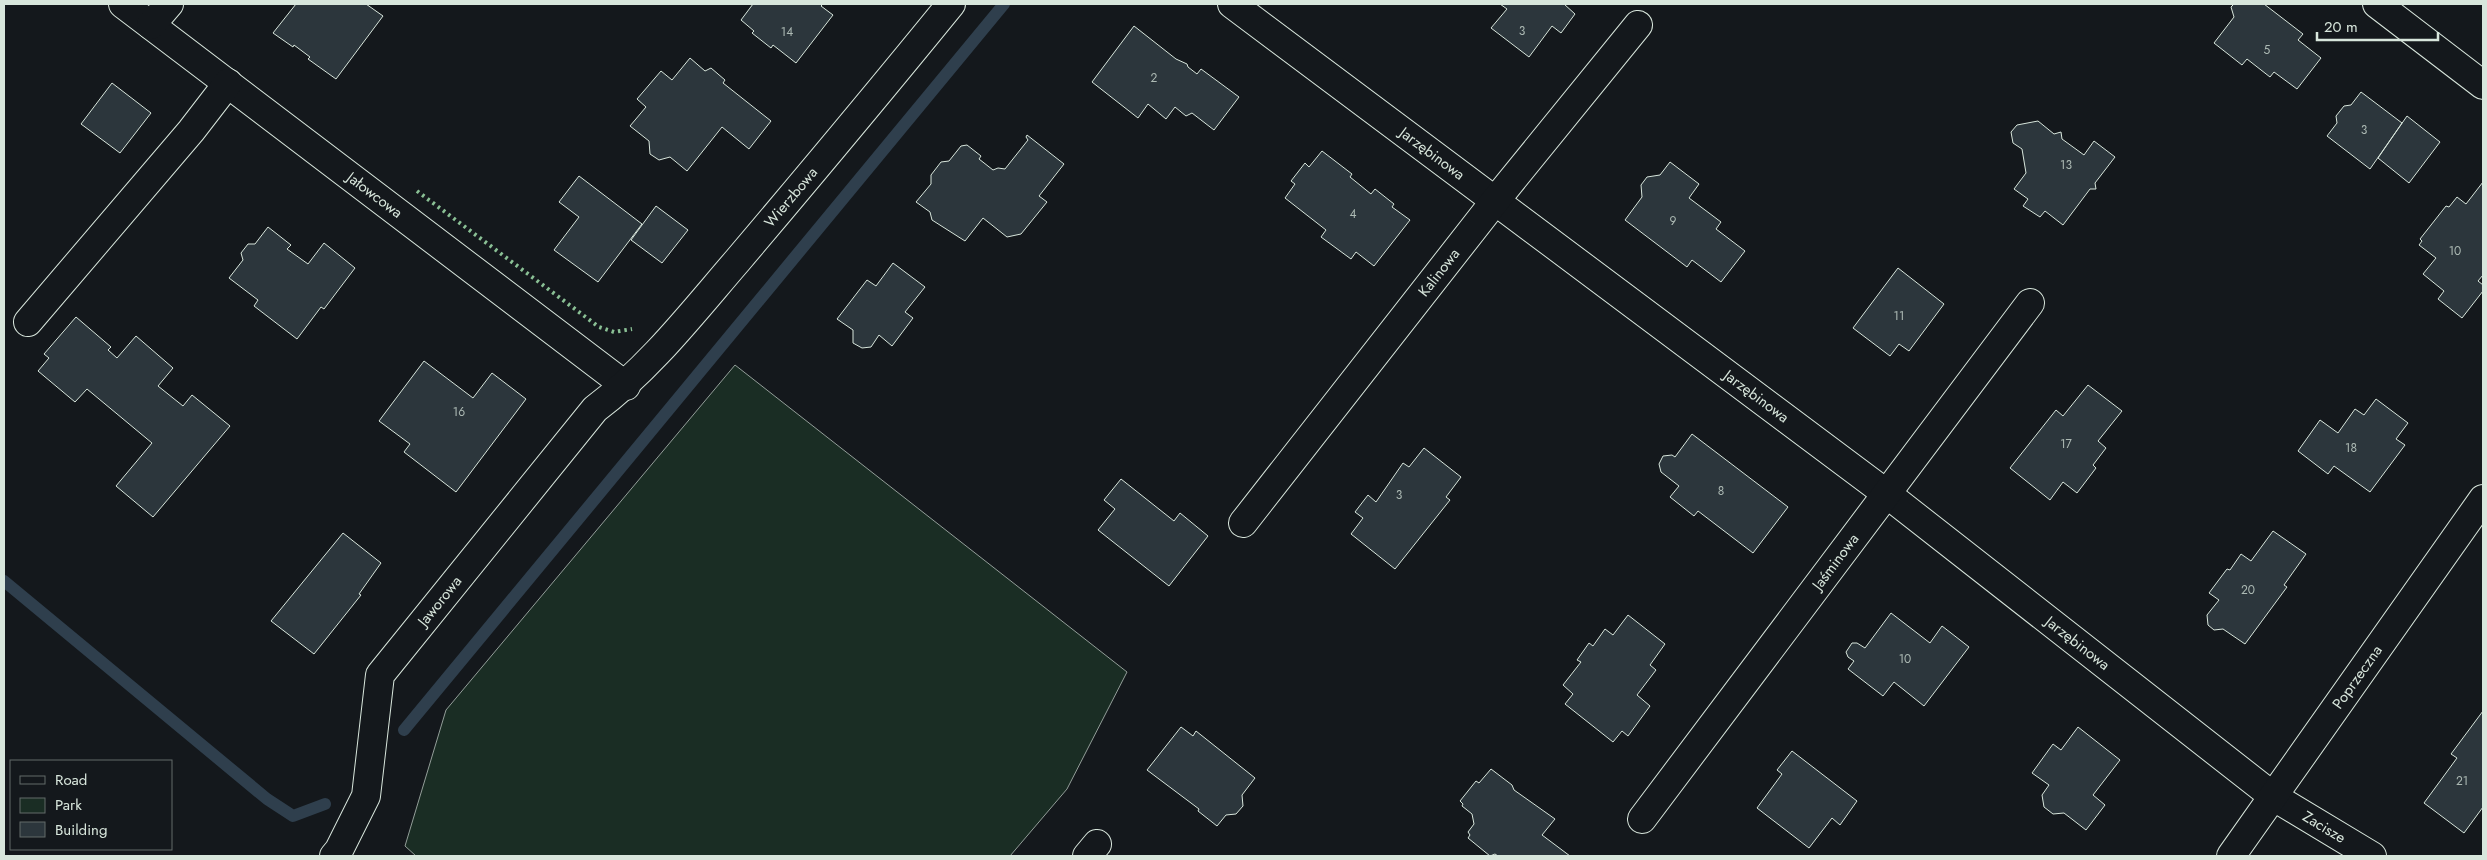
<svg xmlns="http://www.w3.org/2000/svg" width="2487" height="860" font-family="Jost,sans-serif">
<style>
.green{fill:#1a2d24;stroke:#939e99}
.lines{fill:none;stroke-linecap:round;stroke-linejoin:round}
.stream{stroke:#2f3f4d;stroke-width:12}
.building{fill:#2c363c;stroke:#d8e6dc}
.minor-casing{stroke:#d8e6dc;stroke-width:30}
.minor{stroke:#14181c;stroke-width:28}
.hedge{stroke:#8ac095;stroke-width:4;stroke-dasharray:2.5 4;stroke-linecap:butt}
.labels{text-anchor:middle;stroke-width:4;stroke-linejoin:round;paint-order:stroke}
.number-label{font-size:12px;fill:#adbab4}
.street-label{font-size:15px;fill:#d8e6dc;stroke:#14181c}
</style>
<rect width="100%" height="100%" fill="#14181c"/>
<path class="green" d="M735,365L1127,672L1067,789L1010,856H416L405,846L446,710Z"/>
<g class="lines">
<path class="stream" d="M4,581L267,799L293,816L325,804
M404,730L1004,4"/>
</g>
<path class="building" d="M296,4H366L383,16L336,79L308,59L310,57L294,45L293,47L273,33Z
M753,4H823L821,6L833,15L796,63L773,45L771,48L752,33L754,31L741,20Z
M1500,4H1564L1575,14L1561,33L1552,26L1529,57L1491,28L1507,9Z
M2234,4H2264L2303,34L2298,40L2321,58L2297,89L2274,72L2270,77L2247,59L2242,65L2214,43L2234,17L2231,7Z
M1134,26L1176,59L1187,64L1188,67L1197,74L1201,69L1239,97L1214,130L1192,113L1186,116L1175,107L1166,119L1148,104L1138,118L1092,82Z
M690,58L705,71L711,68L725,80L723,83L771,121L749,149L722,127L687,171L670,157L659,160L650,154L649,141L630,126L646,107L637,99L661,71L672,80Z
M112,83L151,113L120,153L81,124Z
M2361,92L2402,123L2370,169L2327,136L2337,123L2336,116L2344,106L2351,105Z
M2407,116L2440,142L2409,183L2378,158Z
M2038,121L2054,134L2061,132L2062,139L2084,155L2094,141L2115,157L2095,183L2096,189H2090L2063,225L2045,211L2040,217L2023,206L2028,199L2014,189L2026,173L2022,149L2013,143L2011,132L2017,125Z
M1027,135L1064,164L1039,196L1047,202L1021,234L1007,237L983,218L965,241L932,220L930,212L916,202L931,184V175L941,162L949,161L961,146L967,145L981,156L979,159L993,170L998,168L1005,169L1028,140L1026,137Z
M1322,151L1352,174L1350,177L1371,194L1375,189L1394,204L1392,207L1410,220L1374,266L1356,252L1351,259L1321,237L1326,230L1285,198L1295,184L1291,181L1305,163L1309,167Z
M1670,162L1699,184L1689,198L1721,222L1716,229L1745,251L1721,282L1692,260L1687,267L1625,220L1642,197L1641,185L1647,177L1660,175Z
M579,176L642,224L598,282L554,250L579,217L559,202Z
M2483,182V275L2478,281L2483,285V291L2462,318L2438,299L2444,291L2423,274L2436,258L2419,245L2422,241L2420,239L2446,206L2449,207L2457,197L2466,204Z
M656,206L688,230L662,263L631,240Z
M268,227L291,245L287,249L308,264L324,243L355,268L324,309L321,307L297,339L254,306L258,300L229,278L243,260L241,253L248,244H255Z
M893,263L925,287L905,312L913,318L892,346L879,335L871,347L862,348L853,343V330L837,319L867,280L876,286Z
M1898,268L1944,304L1909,351L1899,344L1890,356L1853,328Z
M76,317L111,347L108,350L117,358L136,336L173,368L158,386L183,406L192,395L230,426L153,517L116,486L152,443L87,389L75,402L38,371L49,358L44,354Z
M424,361L473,398L492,373L526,399L456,492L404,452L410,444L379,421Z
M2088,385L2122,411L2098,441L2106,448L2093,465L2096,468L2077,493L2063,482L2050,500L2010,468L2056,410L2063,416Z
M2376,399L2408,423L2396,439L2405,445L2370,492L2334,466L2328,474L2298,451L2320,420L2338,433L2355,409L2364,415Z
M1692,434L1788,507L1753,553L1698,511L1694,516L1670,497L1679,486L1661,472L1659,464L1663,456L1672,455L1675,457Z
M1424,448L1461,477L1446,497L1450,500L1395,569L1351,534L1363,518L1355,512L1368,495L1376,502L1403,463L1409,467Z
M1121,479L1174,521L1180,513L1208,536L1169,586L1098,530L1115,509L1104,500Z
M2273,531L2306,554L2284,585L2287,587L2245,644L2223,629L2214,630L2208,625L2207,615L2219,600L2209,593L2227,569L2230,570L2241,554L2251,561Z
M343,533L381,563L359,594L361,595L314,654L271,621Z
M1891,613L1930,643L1942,626L1969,647L1924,706L1894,682L1883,696L1848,669L1854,661L1848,657L1846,652L1852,643H1857L1865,648Z
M1628,615L1665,644L1650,665L1656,670L1637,695L1650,706L1628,736L1622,731L1613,742L1565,704L1573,694L1563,685L1581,662L1577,660L1589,643L1593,646L1605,629L1613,635Z
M2483,711V807L2464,833L2424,803L2457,758L2451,754Z
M1181,727L1193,736L1196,731L1255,778L1242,795L1243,806L1236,814L1226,815L1217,826L1198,811L1199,809L1147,770Z
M2078,727L2120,760L2093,795L2105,805L2086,830L2064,813L2053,814L2044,807L2042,795L2049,785L2032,773L2053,744L2061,750Z
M1792,751L1857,801L1840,825L1832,818L1809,848L1757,808L1782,774L1777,770Z
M1491,769L1512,785L1514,790L1555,819L1542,835L1570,856H1498L1495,854L1490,856L1468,838L1470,835L1468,832L1474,824L1472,814L1462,806L1463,804L1460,801L1476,781L1479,783Z"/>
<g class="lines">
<defs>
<g id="minor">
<path id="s1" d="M123,4L626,386"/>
<path id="s2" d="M1232,4L1887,494L2274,797L2372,856"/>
<path d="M2377,4L2483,85"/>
<path d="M151,25L169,4"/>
<path d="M28,322L191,131L228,83"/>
<path id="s3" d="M1243,523L1495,201L1638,25"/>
<path id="s4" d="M1642,819L2030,303"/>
<path id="s5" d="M334,856L339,850L366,796L380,675L595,409C650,368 693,312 738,260C810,175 881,90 951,4"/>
<path d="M1087,856L1097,844"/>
<path id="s6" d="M2231,856L2483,499"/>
</g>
</defs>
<use href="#minor" class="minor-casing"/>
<use href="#minor" class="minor"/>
<path class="hedge" d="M417,191L599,327L614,332L632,329"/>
</g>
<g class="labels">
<g class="number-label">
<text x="1522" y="35">3</text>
<text x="787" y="36">14</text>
<text x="2267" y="54">5</text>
<text x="1154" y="82">2</text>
<text x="2364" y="134">3</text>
<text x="2066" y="169">13</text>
<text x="1353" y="218">4</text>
<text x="1673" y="225">9</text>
<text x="2455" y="255">10</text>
<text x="1899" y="320">11</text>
<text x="459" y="416">16</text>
<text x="2066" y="448">17</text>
<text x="2351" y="452">18</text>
<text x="1721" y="495">8</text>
<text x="1399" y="499">3</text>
<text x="2248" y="594">20</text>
<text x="1905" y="663">10</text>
<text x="2462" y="785">21</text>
</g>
<g class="street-label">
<text dy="5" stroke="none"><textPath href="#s2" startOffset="250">Jarzębinowa</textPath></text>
<text dy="5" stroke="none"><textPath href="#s1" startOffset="316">Jałowcowa</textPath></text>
<text dy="5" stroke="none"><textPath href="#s5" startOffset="821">Wierzbowa</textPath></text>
<text dy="5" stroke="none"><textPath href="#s3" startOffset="318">Kalinowa</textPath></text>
<text dy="5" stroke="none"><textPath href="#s2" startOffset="655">Jarzębinowa</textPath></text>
<text dy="5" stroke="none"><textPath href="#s4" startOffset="322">Jaśminowa</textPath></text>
<text dy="5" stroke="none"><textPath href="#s5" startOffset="285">Jaworowa</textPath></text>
<text dy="5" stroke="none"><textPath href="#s2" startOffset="1060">Jarzębinowa</textPath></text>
<text dy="5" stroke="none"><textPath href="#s6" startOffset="219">Poprzeczna</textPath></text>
<text dy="5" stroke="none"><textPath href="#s2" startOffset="1368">Zacisze</textPath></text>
</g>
</g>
<rect width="2487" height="860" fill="none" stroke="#d8e6dc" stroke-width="10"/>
<rect x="10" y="760" width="162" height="90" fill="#14181c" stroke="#626a69"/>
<rect x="20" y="776" width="25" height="8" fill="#14181c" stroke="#626a69"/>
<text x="55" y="785" font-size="15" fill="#d8e6dc">Road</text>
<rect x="20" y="798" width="25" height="15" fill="#1a2d24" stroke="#626a69"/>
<text x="55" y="810" font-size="15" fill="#d8e6dc">Park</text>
<rect x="20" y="822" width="25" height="15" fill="#2c363c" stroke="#626a69"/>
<text x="55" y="835" font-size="15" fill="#d8e6dc">Building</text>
<path d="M2317 32v8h121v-8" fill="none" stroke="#d8e6dc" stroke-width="2.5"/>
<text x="2324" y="32" font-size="15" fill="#d8e6dc" stroke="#14181c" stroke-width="4" paint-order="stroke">20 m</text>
</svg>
